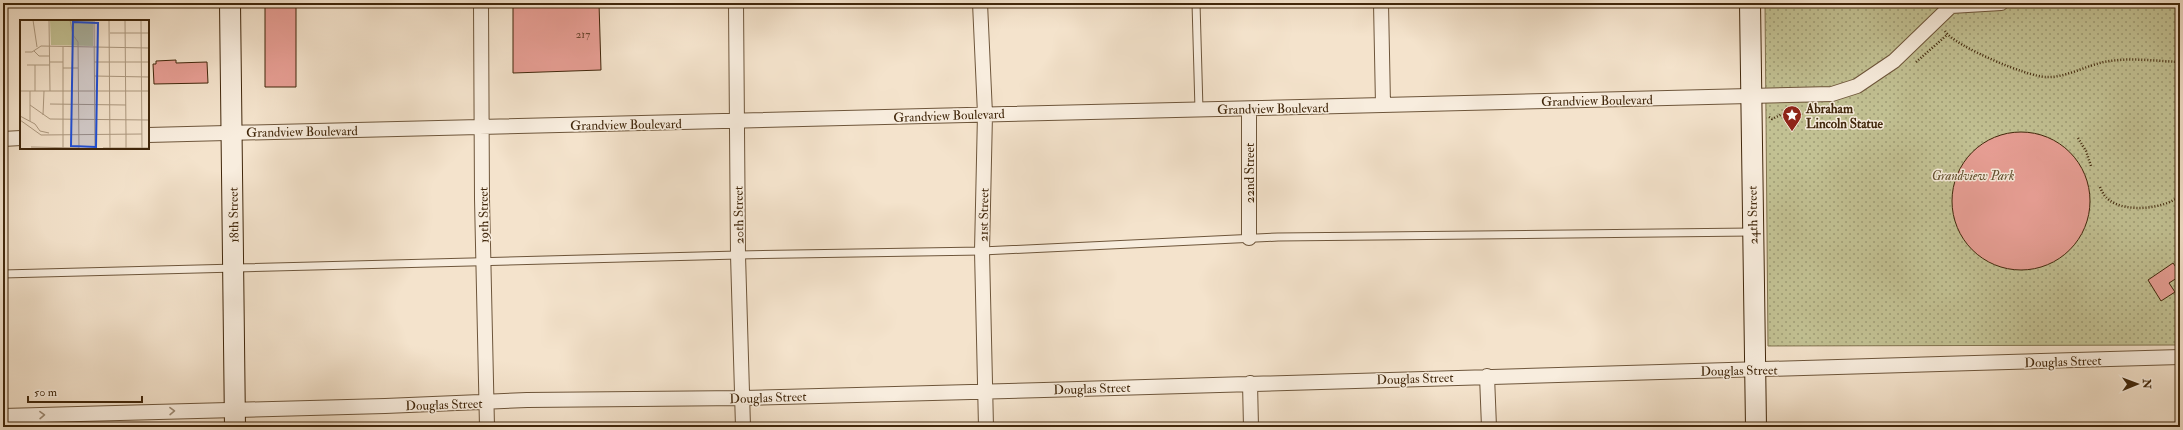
<svg xmlns="http://www.w3.org/2000/svg" width="2183" height="430" font-family="'IM FELL Double Pica',serif">
<style>
.grass{fill:url(#grass-dots);stroke:#82744f}
.building{fill:#e79e94;stroke:#41270b}
.lines{fill:none;stroke-linecap:round;stroke-linejoin:round}
.lane-casing{stroke:#6e563b;stroke-width:9}
.street-casing{stroke:#6e563b;stroke-width:16}
.secondary-casing{stroke:#41270b;stroke-width:22}
.path{stroke:#41270b;stroke-width:2.5;stroke-dasharray:1 2;stroke-linecap:butt}
.lane{stroke:#f8edde;stroke-width:7}
.street{stroke:#f8edde;stroke-width:14}
.secondary{stroke:#f8edde;stroke-width:20}
.oneway{stroke:#9c8a74}
.labels{text-anchor:middle;stroke-width:3;stroke-linejoin:round;paint-order:stroke}
.number-label{font-size:11px;fill:#6a452d}
.street-label{font-size:13px;fill:#41270b;stroke:#f8edde}
.poi-label{font-size:13px;font-weight:bold;fill:#41270b;stroke:#f8edde;text-anchor:start}
.park-label{font-size:13px;font-style:italic;fill:#614e2d;stroke:#f8edde}
.inset-road{fill:none;stroke:#ac987f;stroke-width:1}
.view{fill:#1d4ed8;fill-opacity:0.15;stroke:#1d4ed8;stroke-width:2}
.inset-edge{fill:none;stroke:#41270b;stroke-width:2}
</style>
<defs>
<pattern id="grass-dots" width="8" height="8" patternUnits="userSpaceOnUse"><rect width="8" height="8" fill="#c2c193"/><path d="M2 2h.1M6 6h.1" fill="none" stroke="#9f9d76" stroke-width="1.8" stroke-linecap="round"/></pattern>
</defs>
<rect width="100%" height="100%" fill="#f4e3cc"/>
<filter id="stains"><feTurbulence type="fractalNoise" baseFrequency=".005" numOctaves="4"/><feColorMatrix values="0 0 0 0 .2 0 0 0 0 .09 0 0 0 0 .02 0 0 0 .5 -.17"/></filter>
<radialGradient id="worn" r=".72"><stop offset=".6" stop-color="#630" stop-opacity="0"/><stop offset="1" stop-color="#630" stop-opacity=".3"/></radialGradient>
<path class="grass" d="M1765,3H2180V345L1768,346Z"/>
<path class="building" d="M265,3H296V87H265Z
M513,3H599L601,70L513,73Z
M176,60V63L207,62L208,83L154,84L153,64H156V61Z
M1952 201a69 69 0 1 1 138 0a69 69 0 1 1-138 0Z
M2173,263L2180,273V276L2169,283L2175,292L2161,301L2148,280Z"/>
<g class="lines">
<defs>
<path id="lane" d="M1196,3L1199,110
M3,274L738,255L982,251L1278,237L1752,232"/>
<path id="street" d="M481,3L482,199L487,427
M736,3L738,255L743,427
M980,3L985,114L982,251L986,427
M1381,3L1383,105
M1249,109V238
M148,135L1832,94L1857,86L1894,61L1951,6L2001,3
M3,139L21,138
M1487,376L1489,427
M1250,383L1251,427
M3,416L385,406L527,400L744,398L1044,390L2180,357"/>
<path id="secondary" d="M230,3L235,427
M1750,3L1756,427"/>
</defs>
<use href="#lane" class="lane-casing"/>
<use href="#street" class="street-casing"/>
<use href="#secondary" class="secondary-casing"/>
<path class="path" d="M1945,31C1954,46 2028,77 2046,77C2065,78 2085,66 2104,62C2129,57 2155,61 2180,62
M1916,62L1947,35
M1769,117L1772,119L1791,110
M2078,138L2086,151L2091,166
M2100,187C2102,192 2104,196 2109,200C2126,213 2164,209 2180,196"/>
<use href="#lane" class="lane"/>
<use href="#street" class="street"/>
<use href="#secondary" class="secondary"/>
</g>
<defs><path id="oneway-chevron" d="M-2-3.5L2.5 0L-2 3.5" fill="none" stroke-width="1.6" stroke-linecap="round" stroke-linejoin="round"/></defs>
<g class="oneway">
<use href="#oneway-chevron" transform="translate(172 411) rotate(-1)"/>
<use href="#oneway-chevron" transform="translate(42 415) rotate(-1)"/>
</g>
<defs>
<symbol id="sight-pin" viewBox="-11 -11 22 30"><path d="M0 17L-7.5 6A9.5 9.5 0 1 1 7.5 6Z" fill="#8f2418" stroke="#f8edde"/><path d="M0-6L1.8-2.2L6-1.7L2.9 1.2L3.7 5.4L0 3.3L-3.7 5.4L-2.9 1.2L-6-1.7L-1.8-2.2Z" fill="#fff"/></symbol>
</defs>
<g fill-rule="evenodd">
<use href="#sight-pin" x="1781" y="104" width="22" height="30"/>
</g>
<g class="labels">
<g class="number-label">
<text x="583" y="38">217</text>
</g>
<g class="street-label">
<text transform="translate(1597 100) rotate(-1)" y="5">Grandview Boulevard</text>
<text transform="translate(1273 108) rotate(-1)" y="5">Grandview Boulevard</text>
<text transform="translate(949 115) rotate(-2)" y="5">Grandview Boulevard</text>
<text transform="translate(626 124) rotate(-1)" y="5">Grandview Boulevard</text>
<text transform="translate(302 131) rotate(-1)" y="5">Grandview Boulevard</text>
<text transform="translate(1249 173) rotate(-90)" y="5">22nd Street</text>
<text transform="translate(233 215) rotate(-91)" y="5">18th Street</text>
<text transform="translate(483 215) rotate(-91)" y="5">19th Street</text>
<text transform="translate(738 215) rotate(-91)" y="5">20th Street</text>
<text transform="translate(983 215) rotate(-89)" y="5">21st Street</text>
<text transform="translate(1752 215) rotate(-91)" y="5">24th Street</text>
<text transform="translate(2063 361) rotate(-2)" y="5">Douglas Street</text>
<text transform="translate(1739 370) rotate(-1)" y="5">Douglas Street</text>
<text transform="translate(1415 378) rotate(-2)" y="5">Douglas Street</text>
<text transform="translate(1092 388) rotate(-2)" y="5">Douglas Street</text>
<text transform="translate(768 397) rotate(-2)" y="5">Douglas Street</text>
<text transform="translate(444 404) rotate(-2)" y="5">Douglas Street</text>
</g>
<g class="poi-label">
<text x="1806" y="113">Abraham<tspan x="1806" dy="15">Lincoln Statue</tspan></text>
</g>
<g class="park-label">
<text x="1973" y="180">Grandview Park</text>
</g>
</g>
<g transform="translate(20 20)">
<rect width="129" height="129" fill="#f4e3cc"/>
<path d="M30,0L73,1V26L31,25Z" fill="#c2c193"/>
<path class="inset-road" d="M13,0L17,27M29,0L30,71M50,0L53,15L58,22L59,129M74,0L75,129M89,0L90,129M105,0L106,114M121,0L122,129M90,13H129M43,27V129M14,31L19,36H30M5,32H12L21,26L129,28M30,42H43M74,42H129M7,45H30M15,45V71M43,48H58M74,56L129,57M0,71H129M10,71V101M30,84L106,85M10,85L30,99L129,100M23,95L24,71M0,96L15,104L20,111L29,113M0,100L21,115L122,114M106,114V129M11,127L59,128M83,128H129"/>
<path class="view" d="M53,2L78,3L76,127L51,126Z"/>
<rect width="129" height="129" class="inset-edge"/>
</g>
<rect width="2183" height="430" fill="none" stroke="#f4e3cc" stroke-width="16"/>
<rect x="4" y="4" width="2175" height="422" fill="none" stroke="#41270b" stroke-width="2"/>
<rect x="8" y="8" width="2167" height="414" fill="none" stroke="#41270b"/>
<g transform="translate(2137 384) rotate(89)" stroke="#f8edde" stroke-width="3" paint-order="stroke">
<path d="M0-3L7 15L0 10L-7 15Z" fill="#41270b"/>
<text y="-6" font-size="11" font-weight="bold" text-anchor="middle" fill="#41270b">N</text>
</g>
<path d="M28 396v6h114v-6" fill="none" stroke="#41270b" stroke-width="2"/>
<text x="34" y="396" font-size="12" fill="#41270b" stroke="#f8edde" stroke-width="3" paint-order="stroke">50 m</text>
<rect width="100%" height="100%" filter="url(#stains)"/>
<rect width="100%" height="100%" fill="url(#worn)"/>
</svg>
